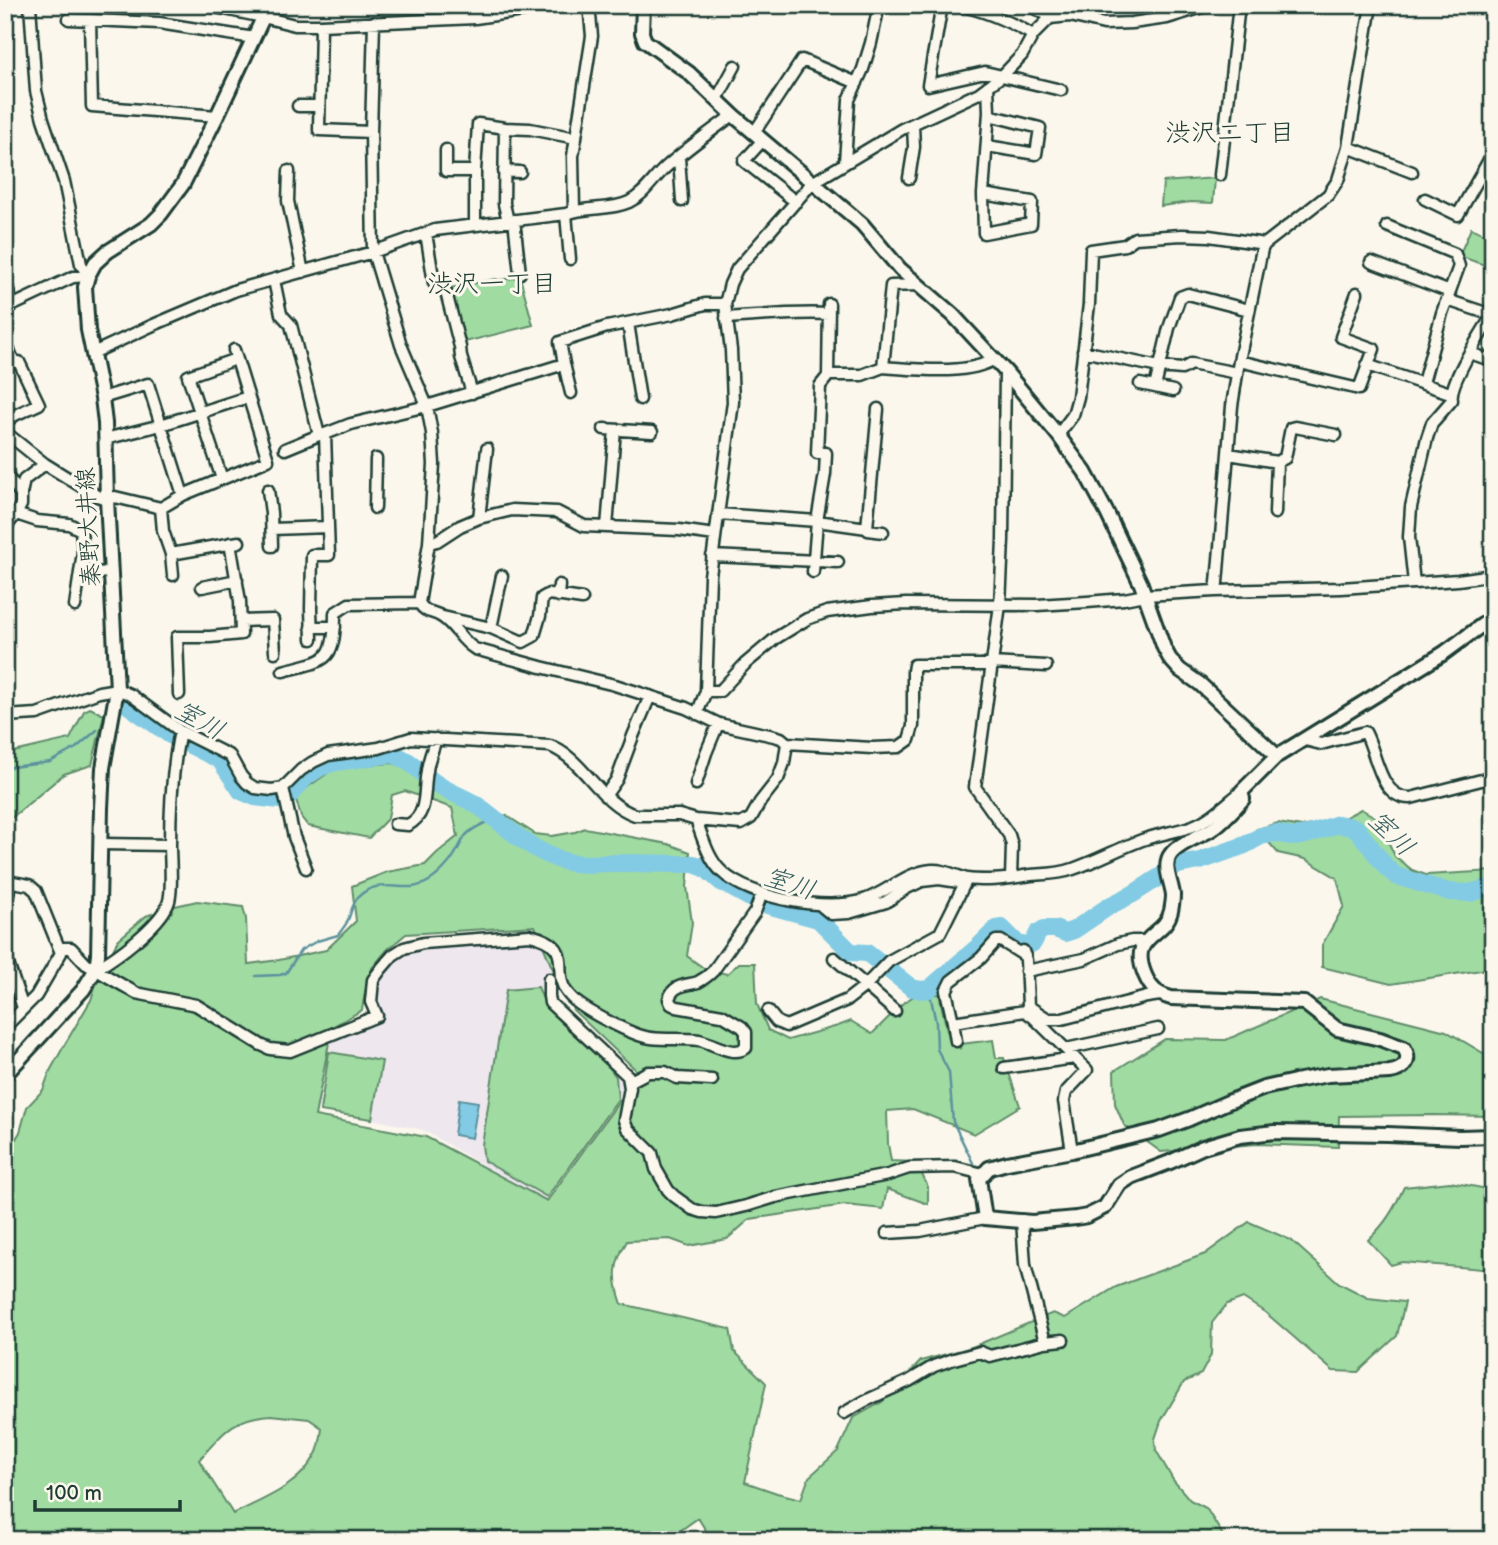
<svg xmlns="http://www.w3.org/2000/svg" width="1498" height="1545" font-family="'Balsamiq Sans','Klee One',sans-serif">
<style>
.built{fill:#eee7ee}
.green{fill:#a0dba2;stroke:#608c6b;stroke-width:2;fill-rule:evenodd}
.water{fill:#83cbe4;stroke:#5b929e;stroke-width:2}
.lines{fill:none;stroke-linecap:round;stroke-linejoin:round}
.stream{stroke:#5b929e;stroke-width:2.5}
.river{stroke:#83cbe4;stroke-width:18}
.minor-casing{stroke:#1f3d34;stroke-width:15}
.tertiary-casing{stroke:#1f3d34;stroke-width:18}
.secondary-casing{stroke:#1f3d34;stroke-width:18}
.minor{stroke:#fbf7ec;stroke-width:10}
.tertiary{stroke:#fbf7ec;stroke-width:12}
.secondary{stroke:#fbf7ec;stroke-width:12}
.labels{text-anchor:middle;stroke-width:6;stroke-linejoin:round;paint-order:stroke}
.street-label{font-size:24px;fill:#1f3d34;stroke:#fbf7ec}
.neighbourhood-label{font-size:26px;fill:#1f3d34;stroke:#fbf7ec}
.water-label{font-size:26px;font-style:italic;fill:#386060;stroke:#fbf7ec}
</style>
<rect width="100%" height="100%" fill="#fbf7ec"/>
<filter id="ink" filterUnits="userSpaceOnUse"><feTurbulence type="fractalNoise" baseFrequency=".0143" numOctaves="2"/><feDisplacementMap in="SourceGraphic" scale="14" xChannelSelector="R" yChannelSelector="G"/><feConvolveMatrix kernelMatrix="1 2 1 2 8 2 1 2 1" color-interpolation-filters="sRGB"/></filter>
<g filter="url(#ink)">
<path class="built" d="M535,939L551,947L558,969L555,974L546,975V998L626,1080L627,1092L610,1127L557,1180L549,1204L423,1130L316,1107L329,1041L385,1018L374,1001L376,983L396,957L413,949Z"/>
<path class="green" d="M1215,178L1213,203L1191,202L1161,206L1163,182Z
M1471,228L1493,238V268L1459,256Z
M520,277L533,325L465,342L461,340L450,288L496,279L499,280Z
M90,708L104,715L92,765L64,774L9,820L10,840L5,849V754L70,739L84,711Z
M392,763L404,766L457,803L507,816L535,834L552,836L575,832L585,828L668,844L690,852L687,887L692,923L687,956L705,969L727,974L739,963H755L757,1004L768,1030L788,1040L838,1026L851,1021L872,1034L904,1002L916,995L939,994L947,1031L960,1048L961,1044L993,1040L996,1058H1004L1020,1106L974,1134L913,1109L887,1111L888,1144L891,1161L916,1162L928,1187V1204L887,1189L883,1209L845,1205L750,1219L727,1239L689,1246L670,1239L627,1241C613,1264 613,1279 622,1304L730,1329L734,1351L766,1383L745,1482L777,1493L801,1499L809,1477L838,1451L853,1418L882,1402L921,1361L972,1347L1053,1313L1065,1318L1116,1287L1205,1254L1249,1222L1291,1240L1339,1283L1368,1298L1405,1302L1397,1336L1358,1372L1333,1371L1266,1313L1243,1298L1227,1304L1212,1323L1211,1355L1201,1374L1184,1382L1161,1421L1155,1439L1156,1450L1173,1480L1190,1500L1206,1508L1224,1537L1253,1540H712L698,1518L674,1535L584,1540H5V1157L20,1132L27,1107L43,1090L50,1071L65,1044L91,1000L96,984L118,940L146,916L175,906L197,901L243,907L246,919L248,964L279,960L326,950L356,921L352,886L387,872L425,865L437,853L458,836L452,808L405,791L392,795L388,818L369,838L308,826L301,817L295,796L335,768ZM535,926L551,965L573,1010L635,1069L628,1089L547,1201L426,1137L315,1116L332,1027L362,1010L365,992L372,968L387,950L406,934ZM271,1415L309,1419L322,1428C321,1436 320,1447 316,1454C300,1486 263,1499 233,1514L199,1460C224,1432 231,1418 271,1415Z
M1361,809L1375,817L1380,824L1395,856L1412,870L1426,875L1493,871V967L1481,970L1391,984L1322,967V945L1344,906L1337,878L1305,859L1278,853L1257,829L1278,823L1302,827L1344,818Z
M538,987L547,1009L609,1067L616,1077L618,1099L547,1197L484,1161L482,1145L506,990Z
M1320,999L1446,1031L1493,1059V1116L1432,1115L1339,1116L1338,1147L1257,1144L1161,1152L1124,1125L1115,1104L1114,1071L1165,1039L1226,1040Z
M329,1052L382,1061L372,1119L320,1111Z
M1450,1182L1493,1190V1270L1402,1262L1391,1265L1368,1240C1386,1223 1394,1209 1404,1187Z"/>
<path class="water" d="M459,1099L478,1102L472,1138L454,1135Z"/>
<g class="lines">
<path class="stream" d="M5,768L50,762L76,748L97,730
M256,976L280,975L286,973L301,950L317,941L338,935C341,931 345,926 347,922C351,914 352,904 358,897C381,874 404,897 429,881C438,876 450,863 455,854C459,848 462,840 466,835C474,827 485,823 494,819
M929,989L936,1023L937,1049L949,1072L953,1122L973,1163"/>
<path class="river" d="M129,706L170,735L220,760L241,791L255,797L280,800L288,797L307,776L321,767L335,762L392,754C412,760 420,773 437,784C452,794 470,799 484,810C509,829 529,849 560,860C578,866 594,863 613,863C640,863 667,864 694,864L705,868L721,882L748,897L764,904L818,919L851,952L867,953L912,988L921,990L929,989L979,946L996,929L1002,928L1018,944L1027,946L1033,943L1038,933L1044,929H1055L1065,933L1074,930L1111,905L1133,894L1178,865L1200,861L1245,845L1261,836L1276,833L1294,837L1306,835L1338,824L1356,828L1386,867L1396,876L1449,892L1469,893L1493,887"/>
<defs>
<path id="minor" d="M205,5L263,17L295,25H321L475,18L564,5
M942,5L928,85L985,72L1061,90
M957,5C984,10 1009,21 1033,35
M1029,5L1046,14L1050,18
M1070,16L1075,5
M69,19L159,23L254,38
M90,20L92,106L217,116
M374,22L371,132L373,252L401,345L427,406L432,433L434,464L429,543L419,603C427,615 432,610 442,617C455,625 461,641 475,649L541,667L615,685L686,708L719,724L774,736L781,738L787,743L872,748L899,747L909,740L913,726V671L914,665H992
M321,25L319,130L371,132
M717,99L735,66
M298,106H319
M754,133L802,60L857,83
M763,140L744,161L796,202
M987,146L1036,154L1040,128L989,115
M1348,147L1412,172
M446,150V171H475
M679,157L682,201
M845,162L849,100L863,69L871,43L879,5
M289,171L288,201L303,272
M504,171L520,172
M1220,175L1239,5
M909,178L914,147L913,125
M983,194L1032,202L1031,224L984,233Z
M983,194L989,112L988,86
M1425,199L1458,215L1493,153
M574,210L573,156L592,36L589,5
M566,214L570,259
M514,220L520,273
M508,221L504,204L505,128L530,129L576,138
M475,225V171L478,124L505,128
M1387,226L1455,254L1459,266L1442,313L1423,383
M426,233L434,283L446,292L460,347L461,357L472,393
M1371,262L1450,292
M5,280L12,305
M274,280L281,314L291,325L319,435
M1447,300L1492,315
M5,309L73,277L88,276L81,264L64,181L43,119L36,91L30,5
M726,318C760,316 794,312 829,314
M628,323L640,399
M5,341L14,362H19L39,404L15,415L5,422
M1083,351L1159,367L1182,369L1191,364L1237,373
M93,353L151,326L236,290L373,252L435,230L566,214C586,206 609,211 629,202C644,195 653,179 665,168C686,149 710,132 733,115
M1470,353L1493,361
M1239,361L1359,389L1374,349L1341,337L1357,293
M564,364L571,393
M1367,365L1450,393
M883,367C914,369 968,376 994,359
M1005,371L1003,540L1000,605L975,787L1009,835L1012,845L1011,878
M828,375H862L883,367L891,286L918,285
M1140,384L1155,387
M1173,391L1155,387L1169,328L1180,297L1188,294L1249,310
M102,398L148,384L183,495
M604,429L652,432
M5,432L45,464L97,496L107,499L115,497L161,508L183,495L268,460L234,350
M1058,435L1073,415L1078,397L1089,304L1091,250L1125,245L1135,238L1182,235L1209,236L1265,244
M105,439L161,425L248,397
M285,449L319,435L325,434L351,424L427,406L564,364L560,342L607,327L672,314L705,304H725
M1229,454L1277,462L1275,513
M1277,462L1285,458L1291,428L1295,427L1336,435
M5,474L21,494
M222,479L188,376L236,359
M268,490L271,513L272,546
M161,508L163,531L171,554L173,575
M375,508L376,459
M16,514L37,521L69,524L81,530L83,552L75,606
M718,514L817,521L867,528L878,409
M479,518L487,449
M607,527L615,430
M5,528L16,514L21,505V494L24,480L45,464
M867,528L868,530L883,532
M272,529L328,527
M429,543L437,541L460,526L479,518L512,510L557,512L584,526L679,530L715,535
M171,554L239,542
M712,556L838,562
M813,572L817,521L825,474L826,453H817L820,386L828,376L829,304
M80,574L111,572
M1414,583L1409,537L1411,507L1427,438L1432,423L1452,400C1448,383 1483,331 1493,314
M202,587L237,580
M1215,591L1217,583L1232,406L1239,361L1262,249L1265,244L1328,195L1338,180L1348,147L1371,5
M558,596L559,585
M443,617L491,628L523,642L534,636L540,616L542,598L549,594L582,599
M241,621L273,620L275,652
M311,627H335
M491,628L502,576
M312,639L311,609L312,555H329L325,434
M992,663L1046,666
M283,671C326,660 335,663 335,613L349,604L419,603
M706,691H720L745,664L776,638L807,619L827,612L872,606L906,604L1037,605L1087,602L1124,599L1145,595L1215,591L1341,588L1458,580L1493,575
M179,694L177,637H210L241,634L240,601L230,543
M697,714L706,691L710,576L733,402L731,350L725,304L730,284L737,269L812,183L902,129L979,93L1003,75L1022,55L1033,35L1050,18L1070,16L1104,24L1132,23L1167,18L1209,5
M5,716L37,714L99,692L117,689L131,695L180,731L230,756L241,776L247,783L255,788L272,790L283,788L301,770L313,762L328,755L379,748L411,738L550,746C585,760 598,802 635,815H679L696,820C703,838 708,859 722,872C751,899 827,912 864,900C888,892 906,872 932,870C945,869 955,876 967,879C974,880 982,880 989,880C1003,880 1017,877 1031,875C1045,874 1060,874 1073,869C1096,861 1118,849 1142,840C1158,834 1176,832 1193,826C1211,819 1226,804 1241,792
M1305,740L1321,744L1365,732C1377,753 1379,799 1411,798L1493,777
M696,784L706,753L718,724
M283,788L294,837L306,868
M605,796L617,779L633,736L650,696
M696,820L741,824L751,818L760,802L778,779L784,763L787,743
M395,824L408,825C429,814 423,791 427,771C428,760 433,749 436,739
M100,844L170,845
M820,905L831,914L849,913L886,902L905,889L922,881L939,879L965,883
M5,908L10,885L13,882L29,885L36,891L61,953L36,996L5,1027
M59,948H71L86,964L136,993L196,1005L261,1045L270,1049L290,1051L377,1016L371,1002L373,980L381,969L393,955L404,948L423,943L530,935C580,947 547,972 570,996C581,1009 633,1036 651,1038C667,1040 684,1038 699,1040C714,1043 732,1057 746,1048V1032L742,1027L722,1015L677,1007L671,1004L669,999C673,984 686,986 698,982C704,979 708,976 713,971L755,912L762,893
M1023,951L1026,960L1028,1006L1025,1011L1033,1017L1087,1070L1066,1092L1064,1101L1072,1151
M5,955L23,1008
M1025,956L1001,941H996L981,958L951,981L946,991L953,1022L1025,1011
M834,958L895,1011
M96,969C117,957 158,927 168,904C173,893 170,859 170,845C170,806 172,769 180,731
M1026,971L1084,959L1118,944L1132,941H1146
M549,979V996L550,1003L628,1076L630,1088L624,1120L627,1128L652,1153L656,1169L668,1190L674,1196L692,1209L702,1212L716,1213L746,1206L775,1197L888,1175L909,1168L955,1167L983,1174
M1031,1008L1048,1019H1062L1147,997L1160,995
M768,1011L777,1022L786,1026L847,1000L865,986L889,961L940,933L967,879
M953,1022L956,1041
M1066,1049L1158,1029
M1004,1068L1075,1058
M629,1082L648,1072H665L677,1078L712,1080
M1022,1220L1025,1265L1045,1342
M887,1233L920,1231L985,1218
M844,1413L865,1401L909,1381L934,1366L954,1359L980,1352L990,1356L1045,1342L1063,1340"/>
<path id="tertiary" d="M643,5L642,33L645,41L689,73L733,115L862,224L900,269L953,315L1005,371L1058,435L1085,472L1107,513L1141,584L1164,648L1170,659L1180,670L1200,684L1277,756
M1493,617L1444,653L1277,756L1241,792L1243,799C1234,809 1224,821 1212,829C1201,836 1179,843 1171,854C1162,865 1172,883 1173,895C1173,900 1172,906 1171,911C1165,938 1128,934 1145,975C1151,989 1157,994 1171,998L1304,1003L1337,1029L1380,1039L1404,1048C1412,1061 1404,1070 1390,1072L1328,1075L1295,1081L1264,1088L1228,1102L1189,1119L1159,1130L1072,1151L1007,1163L989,1168L979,1179L985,1218L1032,1222L1076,1218L1087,1216L1105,1207L1119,1185L1131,1177L1170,1162L1203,1147L1240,1136L1275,1132L1387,1134L1460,1137L1493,1136"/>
<path id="secondary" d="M5,1075L83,990L96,969L98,955L101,808L103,768L117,689L107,499L105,423L102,398L88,330L85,287L88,276L95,263L107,252L151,224L161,214L183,184L217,116L269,5"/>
</defs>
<use href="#minor" class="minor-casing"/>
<use href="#tertiary" class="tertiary-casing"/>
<use href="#secondary" class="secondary-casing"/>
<use href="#minor" class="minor"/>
<use href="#tertiary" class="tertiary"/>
<use href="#secondary" class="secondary"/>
</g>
</g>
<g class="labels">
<g class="street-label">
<text transform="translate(88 527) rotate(-93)" y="8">秦野大井線</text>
</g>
<g class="neighbourhood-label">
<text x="1230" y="141">渋沢二丁目</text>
<text x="492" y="292">渋沢一丁目</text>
</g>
<g class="water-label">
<text transform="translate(200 720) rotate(29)" y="9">室川</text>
<text transform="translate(1392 833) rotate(44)" y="9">室川</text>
<text transform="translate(790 883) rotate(18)" y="9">室川</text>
</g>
</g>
<rect width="1498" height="1545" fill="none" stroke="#fbf7ec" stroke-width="28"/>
<rect x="14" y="14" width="1470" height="1517" fill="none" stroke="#1f3d34" stroke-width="2.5" filter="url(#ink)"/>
<path d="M35 1500v10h145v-10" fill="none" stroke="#1f3d34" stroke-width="3.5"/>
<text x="46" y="1500" font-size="21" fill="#1f3d34" stroke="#fbf7ec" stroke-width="5" paint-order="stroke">100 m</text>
</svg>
